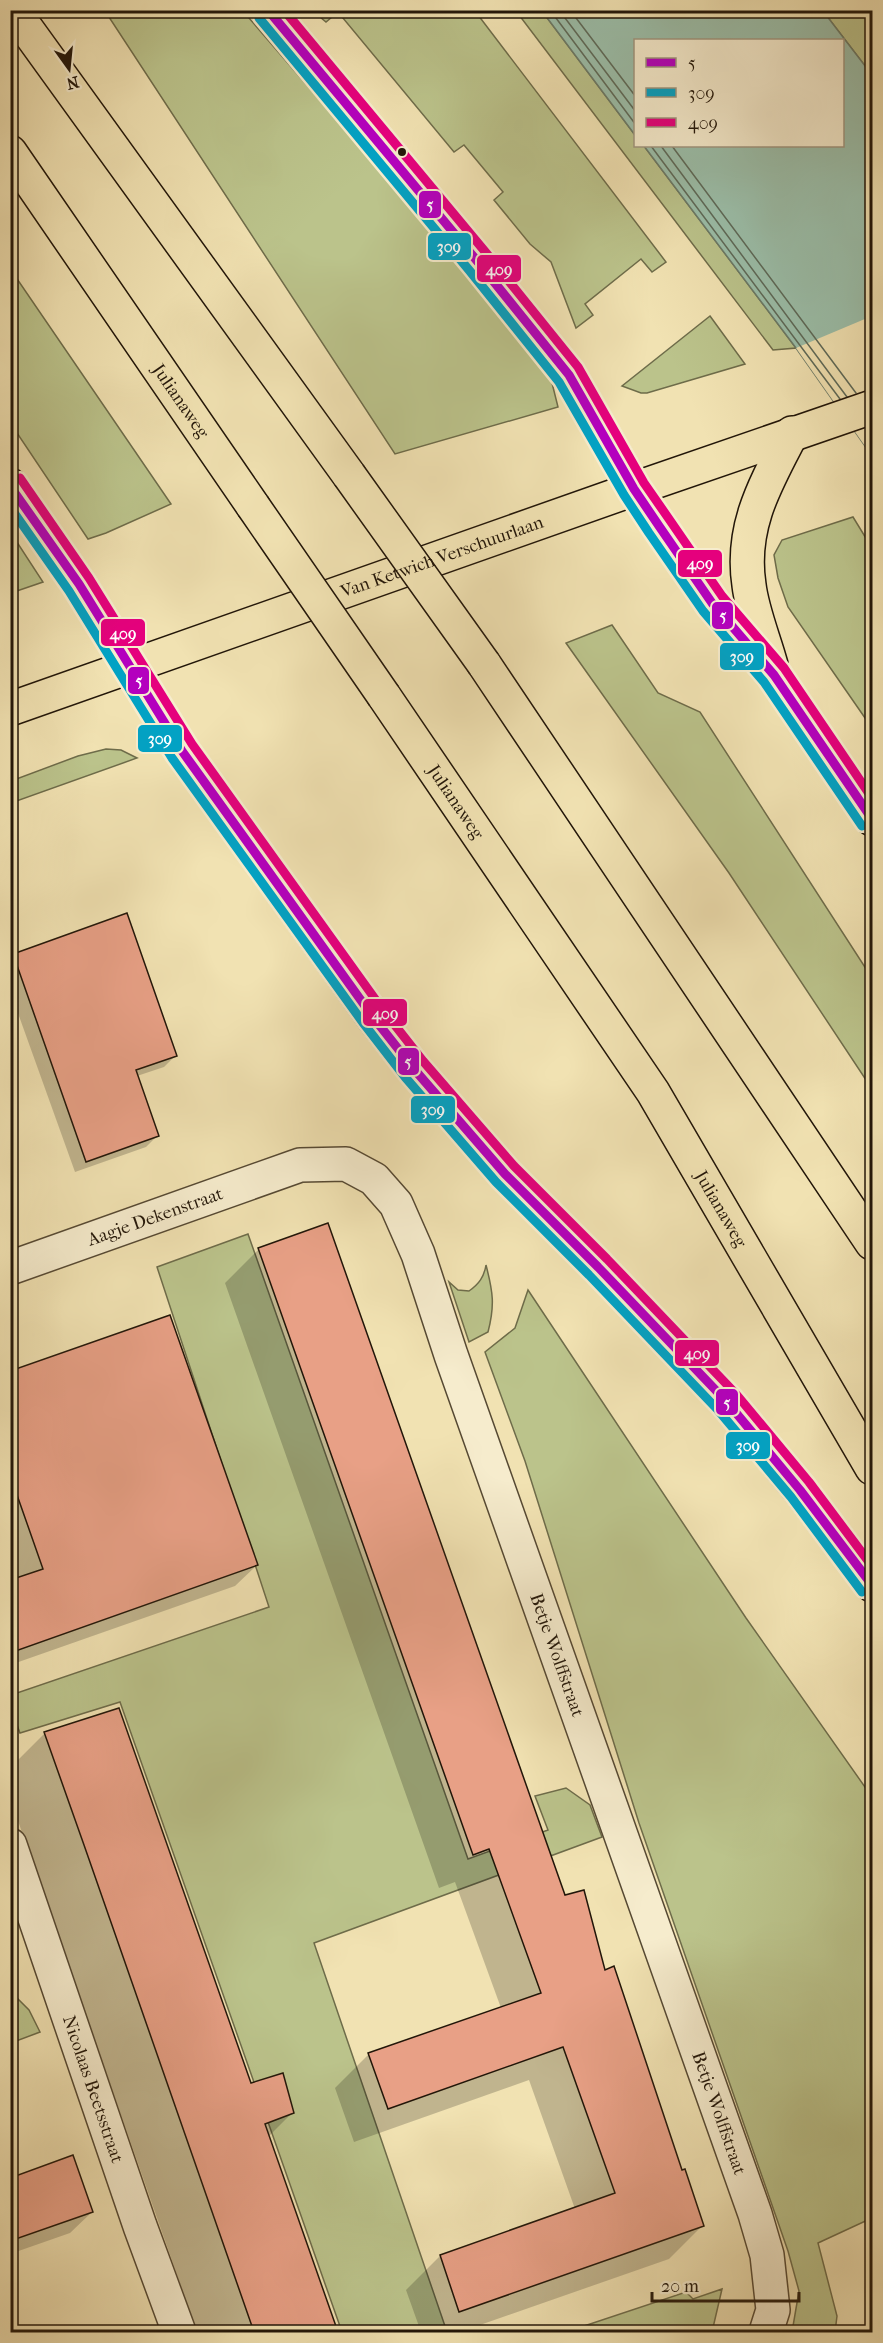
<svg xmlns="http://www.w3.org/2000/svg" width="883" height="2343" font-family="'IM FELL French Canon',serif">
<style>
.green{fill:#bbc38b;stroke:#6e6c4a;stroke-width:1.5}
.water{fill:#9bbea9;stroke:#6b7b69;stroke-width:1.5}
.pier{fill:#f1e2b2}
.shadow{fill:#0003}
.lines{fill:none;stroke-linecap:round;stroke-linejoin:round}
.shore{stroke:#5e6a59;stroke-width:1.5}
.building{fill:#e8a086;stroke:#221609;stroke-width:1.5}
.minor-casing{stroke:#564933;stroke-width:36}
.major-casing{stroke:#221609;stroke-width:36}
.highway-casing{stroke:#221609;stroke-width:36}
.minor{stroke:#f6eccd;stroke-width:33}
.major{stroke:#f1e2b2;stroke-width:33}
.highway{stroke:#f1e2b2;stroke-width:33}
.highway-bridge-casing{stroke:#221609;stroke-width:36;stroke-linecap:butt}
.highway-bridge{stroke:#f1e2b2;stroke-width:33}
.bus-1-casing{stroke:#f6eccd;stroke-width:14}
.bus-2-casing{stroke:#f6eccd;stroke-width:14}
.bus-3-casing{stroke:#f6eccd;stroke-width:14}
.bus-1{stroke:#b400be;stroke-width:9}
.bus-2{stroke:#02a2c4;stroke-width:9}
.bus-3{stroke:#e5007d;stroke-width:9}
.bus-dot{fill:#221609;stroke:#f6eccd;stroke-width:2}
.labels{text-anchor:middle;stroke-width:5;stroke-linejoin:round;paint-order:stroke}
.street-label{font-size:18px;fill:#221609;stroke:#f6eccd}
.line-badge{stroke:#f6eccd;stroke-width:2}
.badge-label{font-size:16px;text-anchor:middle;font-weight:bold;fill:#fff}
</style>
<rect width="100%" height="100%" fill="#f1e2b2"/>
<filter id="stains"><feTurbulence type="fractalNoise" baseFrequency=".00333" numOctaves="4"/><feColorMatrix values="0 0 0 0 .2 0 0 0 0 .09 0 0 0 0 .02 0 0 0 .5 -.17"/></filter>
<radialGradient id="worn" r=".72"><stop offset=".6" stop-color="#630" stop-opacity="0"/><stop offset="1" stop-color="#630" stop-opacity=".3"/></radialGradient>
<path class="green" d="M105,11H243L497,305L539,360L552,383L558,407L395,454Z
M313,11H475L666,262L652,272L641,259L585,304L593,315L576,328L551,262L530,244L494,200L503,192L464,145L454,152L338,12L326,22Z
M516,11H542L635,135L636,146H644L796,348L773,350Z
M823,11H872V75Z
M10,270H11L171,504L106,533L88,539L11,424Z
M710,316L745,364L647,393H641L622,386Z
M853,517L872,548V728L788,607L778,578L774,555L782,540Z
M11,533L43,582L11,593H10Z
M612,625L658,693L700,712L872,978V1089L729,873L566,643Z
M106,749L121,750L137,758L11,803V781L78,756Z
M248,1234L468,1859L548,1830L535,1796L566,1788L590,1805L602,1837L314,1943L447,2332H342L120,1702L20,1733L11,1709V1695L269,1607L157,1267Z
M486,1265C493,1292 495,1305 488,1332L469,1342L449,1282L458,1290L469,1291C479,1284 484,1277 486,1265Z
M528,1290L746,1618L872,1797V2218L818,2243L837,2316L835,2332H792L799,2291L788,2251L639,1823L525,1461L485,1352L515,1328Z
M11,1992L29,2010L40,2032L11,2043Z
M722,2289L712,2332H566L686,2292L693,2299Z"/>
<path class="water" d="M542,11H823L872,75V456L796,348L644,146H842V40H636L635,135Z"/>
<path class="pier" d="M872,316V456L796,348Z"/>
<path class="shadow" d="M14,956L176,1055L164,1067L137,1076L157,1136L146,1147L75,1172L10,991V959Z
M259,1249L564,1897L604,1971L703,2225L669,2259L460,2332H421L406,2290L440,2256L575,2209L529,2080L354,2142L335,2088L369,2054L501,2008L455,1882L439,1888L225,1283Z
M10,1373L257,1565L235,1586L10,1665Z
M45,1733L250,2085L292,2113L268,2137L336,2332H197L10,1798V1768Z
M10,2179L92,2212L70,2233L10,2254Z"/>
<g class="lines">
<path class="shore" d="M550,10L636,125
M559,10L636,112
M570,10L636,97
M651,146L840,399
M661,146L847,397
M672,146L856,393"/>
</g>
<path class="building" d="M127,913L177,1056L136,1070L159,1136L86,1162L13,954Z
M328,1223L565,1895L584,1890L605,1970L614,1966L682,2170L685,2169L704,2226L459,2312L440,2255L615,2193L563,2047L388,2109L368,2053L541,1993L489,1849L473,1855L258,1248Z
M170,1315L258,1565L10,1653V1580L43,1569L10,1475V1371Z
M119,1708L251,2083L283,2073L294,2113L265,2124L338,2332H254L84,1845L44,1732Z
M73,2155L93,2212L10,2241V2178Z"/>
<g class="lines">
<defs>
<g id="minor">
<path id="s1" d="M10,1268L300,1165L346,1164L374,1179L396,1204L418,1254L451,1355L755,2214L767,2255L773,2310L766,2332"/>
<path id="s2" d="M10,1845L140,2226L179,2332"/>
</g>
<g id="major">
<path id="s3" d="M10,709L634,489L872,407"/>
</g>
<g id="highway">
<path d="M13,10L349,475"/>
<path d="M268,10L478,262L569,375L634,489L659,526L712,603L774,675L872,819"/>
<path id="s4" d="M10,152L253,506"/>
<path d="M10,485L79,584L182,751L373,1017L414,1069L505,1174L598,1267L727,1402L800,1490L872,1585"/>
<path d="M484,664L872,1243"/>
<path d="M771,665C764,639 752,611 749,585C740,526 766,483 792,433"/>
<path id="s5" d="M384,696L653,1092L872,1468"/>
</g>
</defs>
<use href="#minor" class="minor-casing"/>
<use href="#major" class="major-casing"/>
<use href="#highway" class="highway-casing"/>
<use href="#minor" class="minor"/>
<use href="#major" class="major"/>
<use href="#highway" class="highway"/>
<defs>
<path id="highway-bridge" d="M349,475L484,664
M253,506L384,696"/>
</defs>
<use href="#highway-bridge" class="highway-bridge-casing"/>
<use href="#highway-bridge" class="highway-bridge"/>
<defs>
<path id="bus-1" d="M268,10L478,262L569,375L634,489L659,526L712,603L774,675L872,819
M10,486L79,584L182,751L373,1017L414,1069L505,1174L598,1267L727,1402L800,1490L872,1585"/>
<path id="bus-2" d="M259,18L469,270L559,382L624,495L649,533L703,611L764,682L862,826
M10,507L69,591L172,758L364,1024L405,1077L496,1182L589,1275L718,1410L791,1497L862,1592"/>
<path id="bus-3" d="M284,10L487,254L578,367L644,483L669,519L722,596L784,668L872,798
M20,478L89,578L192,744L383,1010L423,1061L514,1166L607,1259L736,1394L809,1482L872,1566"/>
</defs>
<use href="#bus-1" class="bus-1-casing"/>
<use href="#bus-2" class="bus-2-casing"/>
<use href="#bus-3" class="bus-3-casing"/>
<use href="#bus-1" class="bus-1"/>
<use href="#bus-2" class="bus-2"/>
<use href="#bus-3" class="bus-3"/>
</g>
<circle class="bus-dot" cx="402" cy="152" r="5"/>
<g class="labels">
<g class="street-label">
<text dy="6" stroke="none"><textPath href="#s4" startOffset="302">Julianaweg</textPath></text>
<text dy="6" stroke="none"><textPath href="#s3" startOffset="458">Van Ketwich Verschuurlaan</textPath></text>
<text dy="6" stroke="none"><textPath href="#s5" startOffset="128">Julianaweg</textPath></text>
<text dy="6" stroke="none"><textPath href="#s5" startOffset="614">Julianaweg</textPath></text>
<text dy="6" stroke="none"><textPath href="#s1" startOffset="154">Aagje Dekenstraat</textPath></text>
<text dy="6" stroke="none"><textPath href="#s1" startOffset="898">Betje Wolffstraat</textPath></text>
<text dy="6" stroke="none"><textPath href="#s2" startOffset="258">Nicolaas Beetsstraat</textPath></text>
<text dy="6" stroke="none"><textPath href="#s1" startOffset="1384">Betje Wolffstraat</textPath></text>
</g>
</g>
<g class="line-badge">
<rect x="418" y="190" width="24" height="29" rx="6" fill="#b400be"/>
<rect x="427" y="232" width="45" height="29" rx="6" fill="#02a2c4"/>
<rect x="476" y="254" width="46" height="29" rx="6" fill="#e5007d"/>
<rect x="677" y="549" width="46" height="29" rx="6" fill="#e5007d"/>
<rect x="711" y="601" width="23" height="29" rx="6" fill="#b400be"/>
<rect x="100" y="618" width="46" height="29" rx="6" fill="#e5007d"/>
<rect x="719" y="642" width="46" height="29" rx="6" fill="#02a2c4"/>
<rect x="127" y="666" width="23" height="29" rx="6" fill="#b400be"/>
<rect x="137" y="724" width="46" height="29" rx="6" fill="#02a2c4"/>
<rect x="362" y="998" width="46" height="29" rx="6" fill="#e5007d"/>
<rect x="397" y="1047" width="23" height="29" rx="6" fill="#b400be"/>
<rect x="410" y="1095" width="46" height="29" rx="6" fill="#02a2c4"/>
<rect x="674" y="1339" width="46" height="28" rx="6" fill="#e5007d"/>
<rect x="715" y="1388" width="24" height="28" rx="6" fill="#b400be"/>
<rect x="725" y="1431" width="46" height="29" rx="6" fill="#02a2c4"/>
</g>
<g class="badge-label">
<text x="430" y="210">5</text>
<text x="449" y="252">309</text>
<text x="499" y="275">409</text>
<text x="700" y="569">409</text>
<text x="723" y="621">5</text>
<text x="123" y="639">409</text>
<text x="742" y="662">309</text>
<text x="139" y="686">5</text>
<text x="160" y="744">309</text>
<text x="385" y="1019">409</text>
<text x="408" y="1067">5</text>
<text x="433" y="1115">309</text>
<text x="697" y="1359">409</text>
<text x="727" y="1408">5</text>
<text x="748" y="1451">309</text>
</g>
<rect width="883" height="2343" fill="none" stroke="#f1e2b2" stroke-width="36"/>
<rect x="12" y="12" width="859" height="2319" fill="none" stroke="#221609" stroke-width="3"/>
<rect x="18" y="18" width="847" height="2307" fill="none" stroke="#221609" stroke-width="1.5"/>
<rect x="634" y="39" width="210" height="108" fill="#f6eccd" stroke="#a1967f" stroke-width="1.5"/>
<rect x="646" y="58" width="30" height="9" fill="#b400be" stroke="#a1967f" stroke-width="1.5"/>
<text x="688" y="69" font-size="18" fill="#221609">5</text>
<rect x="646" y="88" width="30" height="9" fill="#02a2c4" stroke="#a1967f" stroke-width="1.5"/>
<text x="688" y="99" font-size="18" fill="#221609">309</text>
<rect x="646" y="118" width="30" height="9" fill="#e5007d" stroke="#a1967f" stroke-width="1.5"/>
<text x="688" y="129" font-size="18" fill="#221609">409</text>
<g transform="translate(69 69) rotate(165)" stroke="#f6eccd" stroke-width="4.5" paint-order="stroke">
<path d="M0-4.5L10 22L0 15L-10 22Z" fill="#221609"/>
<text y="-9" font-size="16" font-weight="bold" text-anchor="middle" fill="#221609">N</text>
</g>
<path d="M652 2292v9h147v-9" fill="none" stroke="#221609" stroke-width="3"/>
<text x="661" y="2292" font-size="18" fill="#221609" stroke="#f6eccd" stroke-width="4.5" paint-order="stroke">20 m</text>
<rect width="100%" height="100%" filter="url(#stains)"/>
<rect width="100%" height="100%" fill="url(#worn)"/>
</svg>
